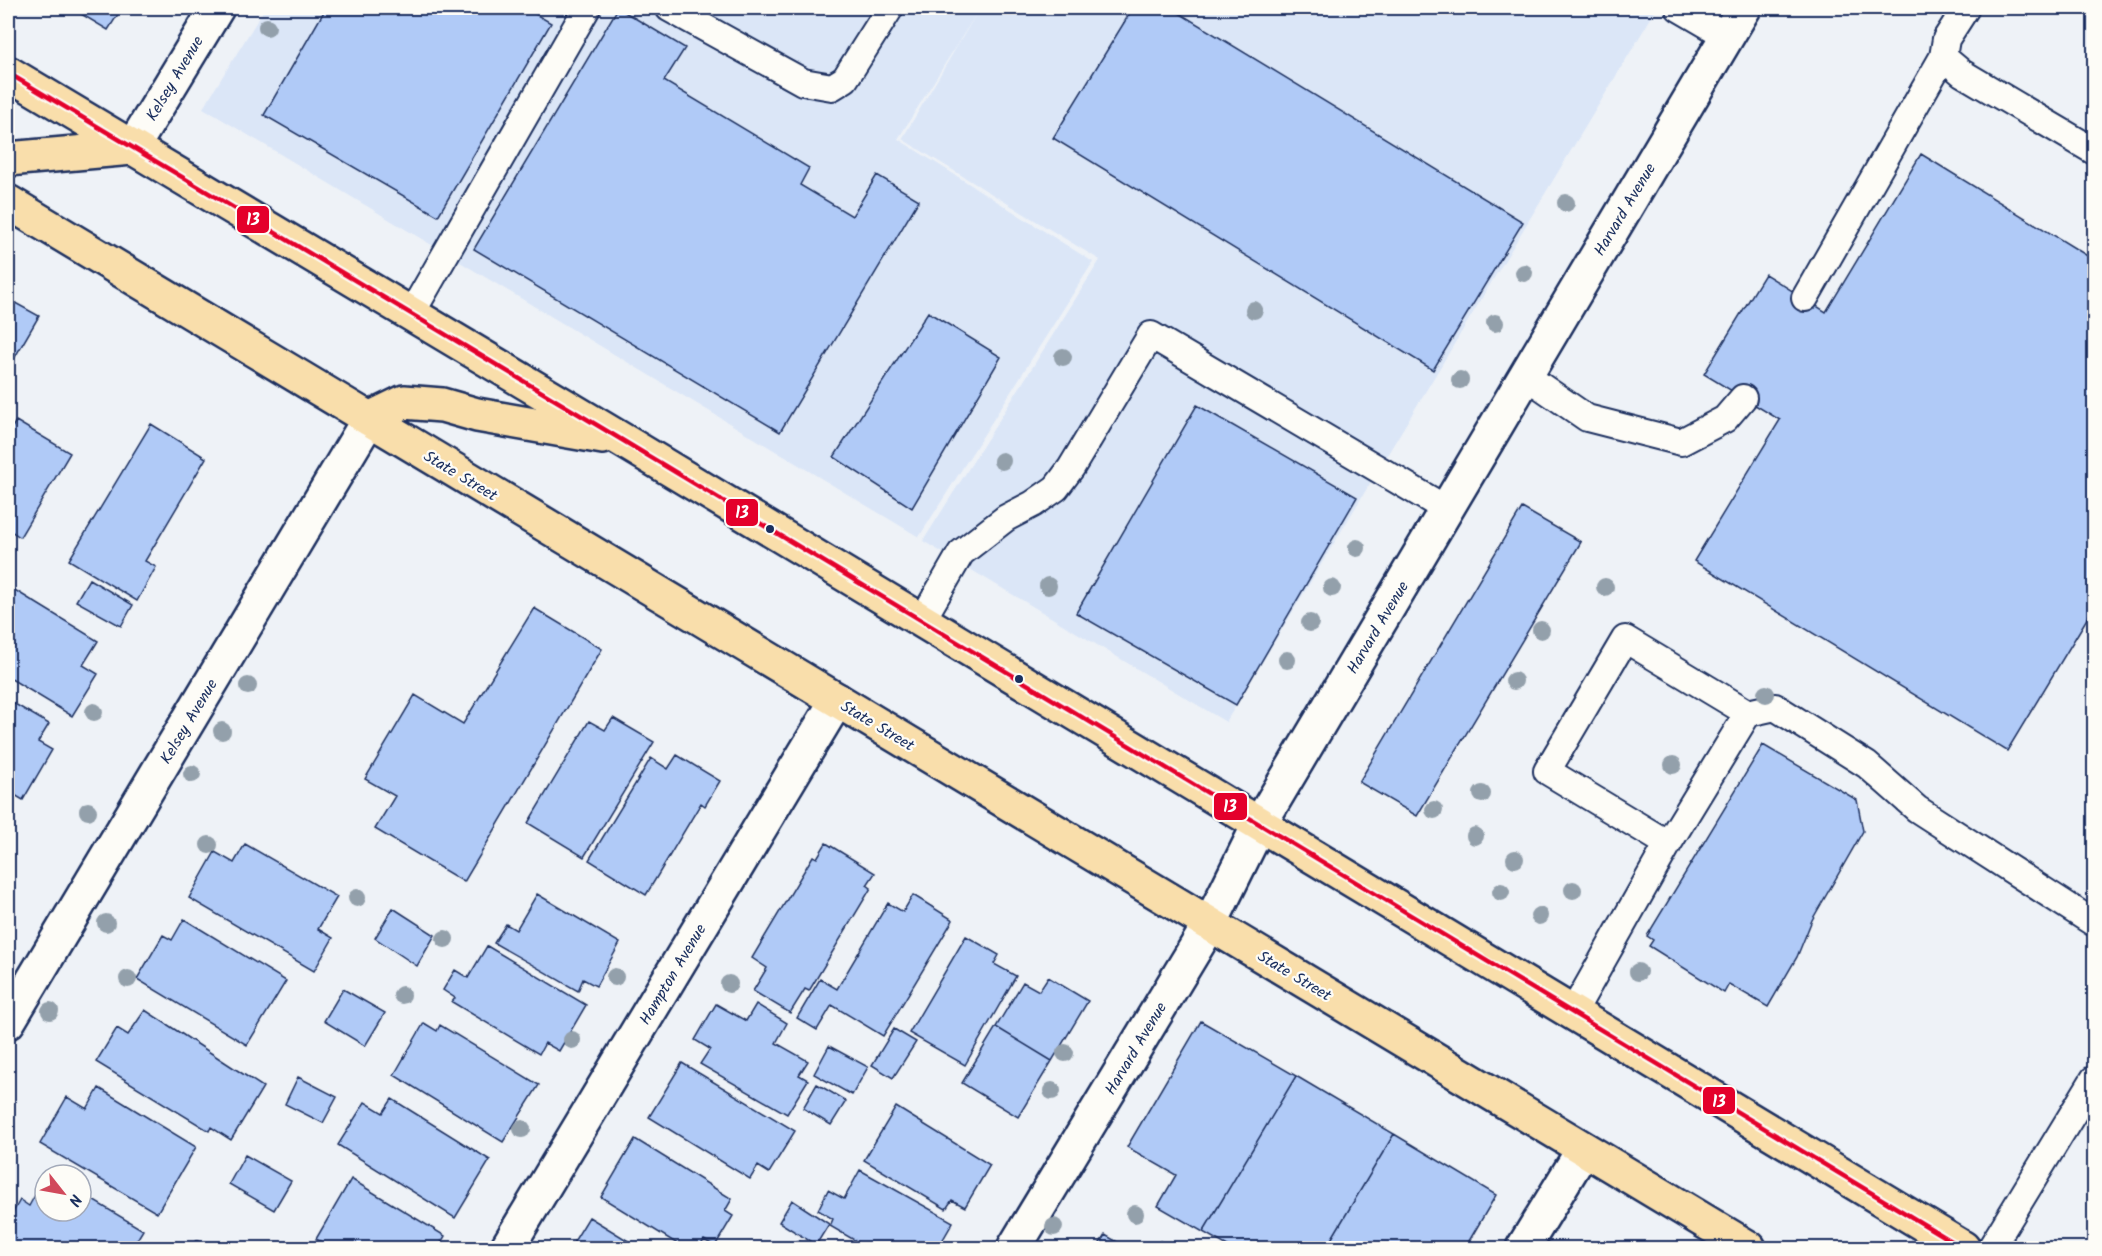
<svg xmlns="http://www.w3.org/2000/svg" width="2102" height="1256" font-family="Kalam,sans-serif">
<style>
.built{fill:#dbe6f7}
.building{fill:#b0caf7;stroke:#1b2f5e;stroke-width:1.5}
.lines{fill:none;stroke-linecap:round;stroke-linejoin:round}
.lane-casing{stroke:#1b2f5e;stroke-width:30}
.street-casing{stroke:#1b2f5e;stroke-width:38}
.primary-casing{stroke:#1b2f5e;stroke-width:38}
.lane{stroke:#fdfcf7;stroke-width:26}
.street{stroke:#fdfcf7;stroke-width:33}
.primary{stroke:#f9deab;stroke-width:33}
.bus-1-casing{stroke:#fdfcf7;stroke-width:9}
.bus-1{stroke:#e4002b;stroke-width:4.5}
.tree{fill:#93a0ab}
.bus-dot{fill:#1b2f5e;stroke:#fdfcf7;stroke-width:2}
.labels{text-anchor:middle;stroke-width:4.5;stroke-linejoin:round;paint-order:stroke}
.street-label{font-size:16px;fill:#1b2f5e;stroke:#fdfcf7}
.line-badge{stroke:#fdfcf7;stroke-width:2}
.badge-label{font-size:16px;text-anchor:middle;font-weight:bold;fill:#fff}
</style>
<rect width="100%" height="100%" fill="#eef2f7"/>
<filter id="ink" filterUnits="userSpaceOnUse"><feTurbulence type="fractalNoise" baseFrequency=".0167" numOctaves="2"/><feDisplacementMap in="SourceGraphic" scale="12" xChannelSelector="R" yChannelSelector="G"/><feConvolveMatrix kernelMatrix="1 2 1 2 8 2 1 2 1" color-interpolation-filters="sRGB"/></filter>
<g filter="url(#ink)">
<path class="built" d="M265,8H1657L1226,722L923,541L1100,260L902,139L978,11L898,139L1093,262L919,537L203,108Z"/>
<path class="building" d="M71,8H122L108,30Z
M326,8H525L551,23L438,216L264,115Z
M618,8L685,48L664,81L809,168L800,185L852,216L877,175L919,200L780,432L474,249Z
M1133,8H1171L1523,222L1433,370L1053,138Z
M1921,154L2094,260V607L2007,751L1694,561L1780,420L1704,374L1765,274L1826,312Z
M8,299L39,316L8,369Z
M928,312L1001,357L912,508L834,457Z
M1197,405L1357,497L1236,705L1076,613Z
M16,421L70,453L20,537L8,529V434Z
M151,424L206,458L145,561L156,567L137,601L69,560Z
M1522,508L1581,542L1417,816L1359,782Z
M89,579L133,605L121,626L76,601Z
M13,589L98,641L83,665L98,674L72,716L8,677V596Z
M534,608L602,649L464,882L375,829L395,796L365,779L415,695L463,724Z
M8,700L49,724L38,742L52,750L23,800L8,791Z
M613,718L654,742L584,857L528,823L589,721L605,730Z
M1763,745L1857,800L1863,831L1812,920L1797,957L1768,1007L1729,984L1724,993L1649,946L1653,940L1647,936Z
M677,755L720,781L705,806L701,803L646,895L589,860L651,758L668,769Z
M826,843L875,873L867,885L871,888L809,991L805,989L790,1013L753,991L767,968L752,958L813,856L817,858Z
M245,844L337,897L318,929L333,938L314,971L189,898L215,852L234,863Z
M537,894L620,943L596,986L583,979L578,991L494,943L506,924L516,930Z
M913,895L953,920L883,1036L832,1005L817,1030L797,1018L820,979L837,989L888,903L903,912Z
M393,908L435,935L417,966L375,938Z
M184,919L286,981L247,1045L137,979L163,935L172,940Z
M966,936L999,955L994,964L1016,976L965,1065L909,1033Z
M487,946L586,1005L559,1051L545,1043L539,1054L452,1002L455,998L443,990L455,970L468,978Z
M1048,977L1088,1001L1052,1061L996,1027L1023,982L1039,991Z
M343,989L385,1013L365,1046L324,1021Z
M716,1004L746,1021L756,1004L787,1023L776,1043L808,1061L799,1075L808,1080L787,1114L700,1064L710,1049L695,1040Z
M145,1010L263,1087L231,1140L211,1127L209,1131L96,1062L117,1028L128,1035Z
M1201,1021L1296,1076L1203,1232L1158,1206L1176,1175L1127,1147Z
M424,1023L437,1031L440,1025L539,1085L503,1142L394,1075Z
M996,1027L1052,1061L1018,1117L962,1083Z
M894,1029L916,1042L893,1078L872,1065Z
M829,1046L868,1067L852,1095L814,1074Z
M682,1063L795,1131L769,1173L758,1166L750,1179L649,1117Z
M1296,1076L1394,1134L1326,1248H1231L1203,1232Z
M298,1077L337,1097L323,1123L285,1104Z
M817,1084L846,1101L831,1125L803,1108Z
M99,1088L196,1147L157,1213L40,1144L67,1097L87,1109Z
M392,1099L490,1160L455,1218L338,1145L365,1102L383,1113Z
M896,1107L990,1165L965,1207L952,1200L946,1209L864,1160Z
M1394,1134L1496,1195L1465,1248H1326Z
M635,1139L732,1199L725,1211L733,1216L715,1246L704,1240L699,1248H684L601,1197Z
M245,1155L291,1181L274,1210L229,1184Z
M860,1170L953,1222L938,1248H868L830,1226L833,1219L818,1210L828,1190L844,1199Z
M45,1177V1211H81V1193L143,1230L132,1248H20L8,1241V1221L20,1200L29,1206Z
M351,1179L445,1236L438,1248H333L316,1239Z
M792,1200L829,1224L816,1245L779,1222Z
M589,1217L640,1248H570Z
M1105,1235L1128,1248H1097Z
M196,1240L211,1248H191Z
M797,1241L811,1248H793Z
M1160,1241L1172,1248H1156Z"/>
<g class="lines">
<defs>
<path id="lane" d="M669,8L803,82L832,87L845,79L890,8
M1679,8L1727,36
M1966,8L1946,39L1943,57L1962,73L2094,151
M1805,298L1943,57
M411,314L587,8
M1526,376L1587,418L1681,442L1725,419L1743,398
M921,622L961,553L1006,518L1033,504L1056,488L1071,468L1151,335L1446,509
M1748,713L1775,707L1867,765L1917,809L2094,923
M1572,1014L1668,844L1748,713L1625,639L1547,771L1668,844
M1991,1248L2094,1079"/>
<path id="street" d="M132,148L217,8
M8,1022L369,419
M507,1248L837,700
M1014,1248L1210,924L1259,825L1744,8
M1523,1248L1583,1150"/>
<path id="primary" d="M8,73L622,440L1963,1248
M8,159L132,148
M8,202L1749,1248
M369,419L404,402L442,405L477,415L603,437"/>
</defs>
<use href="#lane" class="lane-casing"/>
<use href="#street" class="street-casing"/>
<use href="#primary" class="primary-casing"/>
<use href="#lane" class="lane"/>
<use href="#street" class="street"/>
<use href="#primary" class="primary"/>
<defs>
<path id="bus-1" d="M8,73L622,440L1963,1248"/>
</defs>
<use href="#bus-1" class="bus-1-casing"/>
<use href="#bus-1" class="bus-1"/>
</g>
<g class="tree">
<circle cx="267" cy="27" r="9"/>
<circle cx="1566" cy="203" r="9"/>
<circle cx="1524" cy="273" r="9"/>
<circle cx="1254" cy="310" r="9"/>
<circle cx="1495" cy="323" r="9"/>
<circle cx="1063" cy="357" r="9"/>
<circle cx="1460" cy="380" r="9"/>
<circle cx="1002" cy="461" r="9"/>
<circle cx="1357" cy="548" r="9"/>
<circle cx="1048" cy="586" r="9"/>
<circle cx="1605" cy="587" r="9"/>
<circle cx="1332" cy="588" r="9"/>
<circle cx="1310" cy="623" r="9"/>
<circle cx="1541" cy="630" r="9"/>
<circle cx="1287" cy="660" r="9"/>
<circle cx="1514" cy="681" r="9"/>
<circle cx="248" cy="686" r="9"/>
<circle cx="1766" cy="694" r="9"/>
<circle cx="94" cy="712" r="9"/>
<circle cx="222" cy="731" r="9"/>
<circle cx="1673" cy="765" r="9"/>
<circle cx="192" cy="774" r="9"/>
<circle cx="1482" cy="794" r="9"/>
<circle cx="1434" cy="810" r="9"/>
<circle cx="88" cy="811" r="9"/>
<circle cx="1475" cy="836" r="9"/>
<circle cx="209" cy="845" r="9"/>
<circle cx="1515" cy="859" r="9"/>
<circle cx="1573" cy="890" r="9"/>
<circle cx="1501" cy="892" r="9"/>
<circle cx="357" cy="898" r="9"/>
<circle cx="1539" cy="916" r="9"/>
<circle cx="106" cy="923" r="9"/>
<circle cx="445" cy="939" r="9"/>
<circle cx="1638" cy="972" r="9"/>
<circle cx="615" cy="977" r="9"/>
<circle cx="128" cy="979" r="9"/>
<circle cx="729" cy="984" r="9"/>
<circle cx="402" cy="995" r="9"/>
<circle cx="50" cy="1011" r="9"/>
<circle cx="572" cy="1040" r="9"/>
<circle cx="1065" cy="1053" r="9"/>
<circle cx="1052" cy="1091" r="9"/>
<circle cx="522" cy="1129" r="9"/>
<circle cx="1135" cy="1214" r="9"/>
<circle cx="1054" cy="1227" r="9"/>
</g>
</g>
<g class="bus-dot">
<circle cx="770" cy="529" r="5"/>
<circle cx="1019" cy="679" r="5"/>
</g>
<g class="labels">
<g class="street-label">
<text transform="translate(174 78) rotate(-59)" y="6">Kelsey Avenue</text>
<text transform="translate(1624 209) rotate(-59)" y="6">Harvard Avenue</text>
<text transform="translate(461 475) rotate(31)" y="6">State Street</text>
<text transform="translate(1377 627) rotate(-59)" y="6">Harvard Avenue</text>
<text transform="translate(188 721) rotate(-59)" y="6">Kelsey Avenue</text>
<text transform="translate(878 725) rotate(31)" y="6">State Street</text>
<text transform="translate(672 974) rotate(-59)" y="6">Hampton Avenue</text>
<text transform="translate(1295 975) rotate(31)" y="6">State Street</text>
<text transform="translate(1135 1048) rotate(-59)" y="6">Harvard Avenue</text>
</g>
</g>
<g class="line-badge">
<rect x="236" y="205" width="34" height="29" rx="6" fill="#e4002b"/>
<rect x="725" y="498" width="34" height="29" rx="6" fill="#e4002b"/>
<rect x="1213" y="792" width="35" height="29" rx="6" fill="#e4002b"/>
<rect x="1702" y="1086" width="34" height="29" rx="6" fill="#e4002b"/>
</g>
<g class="badge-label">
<text x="253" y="225">13</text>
<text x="742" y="518">13</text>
<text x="1230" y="812">13</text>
<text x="1719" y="1107">13</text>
</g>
<rect width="2102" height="1256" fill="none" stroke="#fdfcf7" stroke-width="30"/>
<rect x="15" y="15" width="2072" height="1226" fill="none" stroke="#1b2f5e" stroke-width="2" filter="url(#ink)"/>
<g transform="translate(63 1193) rotate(121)"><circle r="28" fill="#fdfcf7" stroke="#a3aaba" stroke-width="1.5"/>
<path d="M0-4.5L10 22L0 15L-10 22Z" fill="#d1495b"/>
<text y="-9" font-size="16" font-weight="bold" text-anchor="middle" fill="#1b2f5e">N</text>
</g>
</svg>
